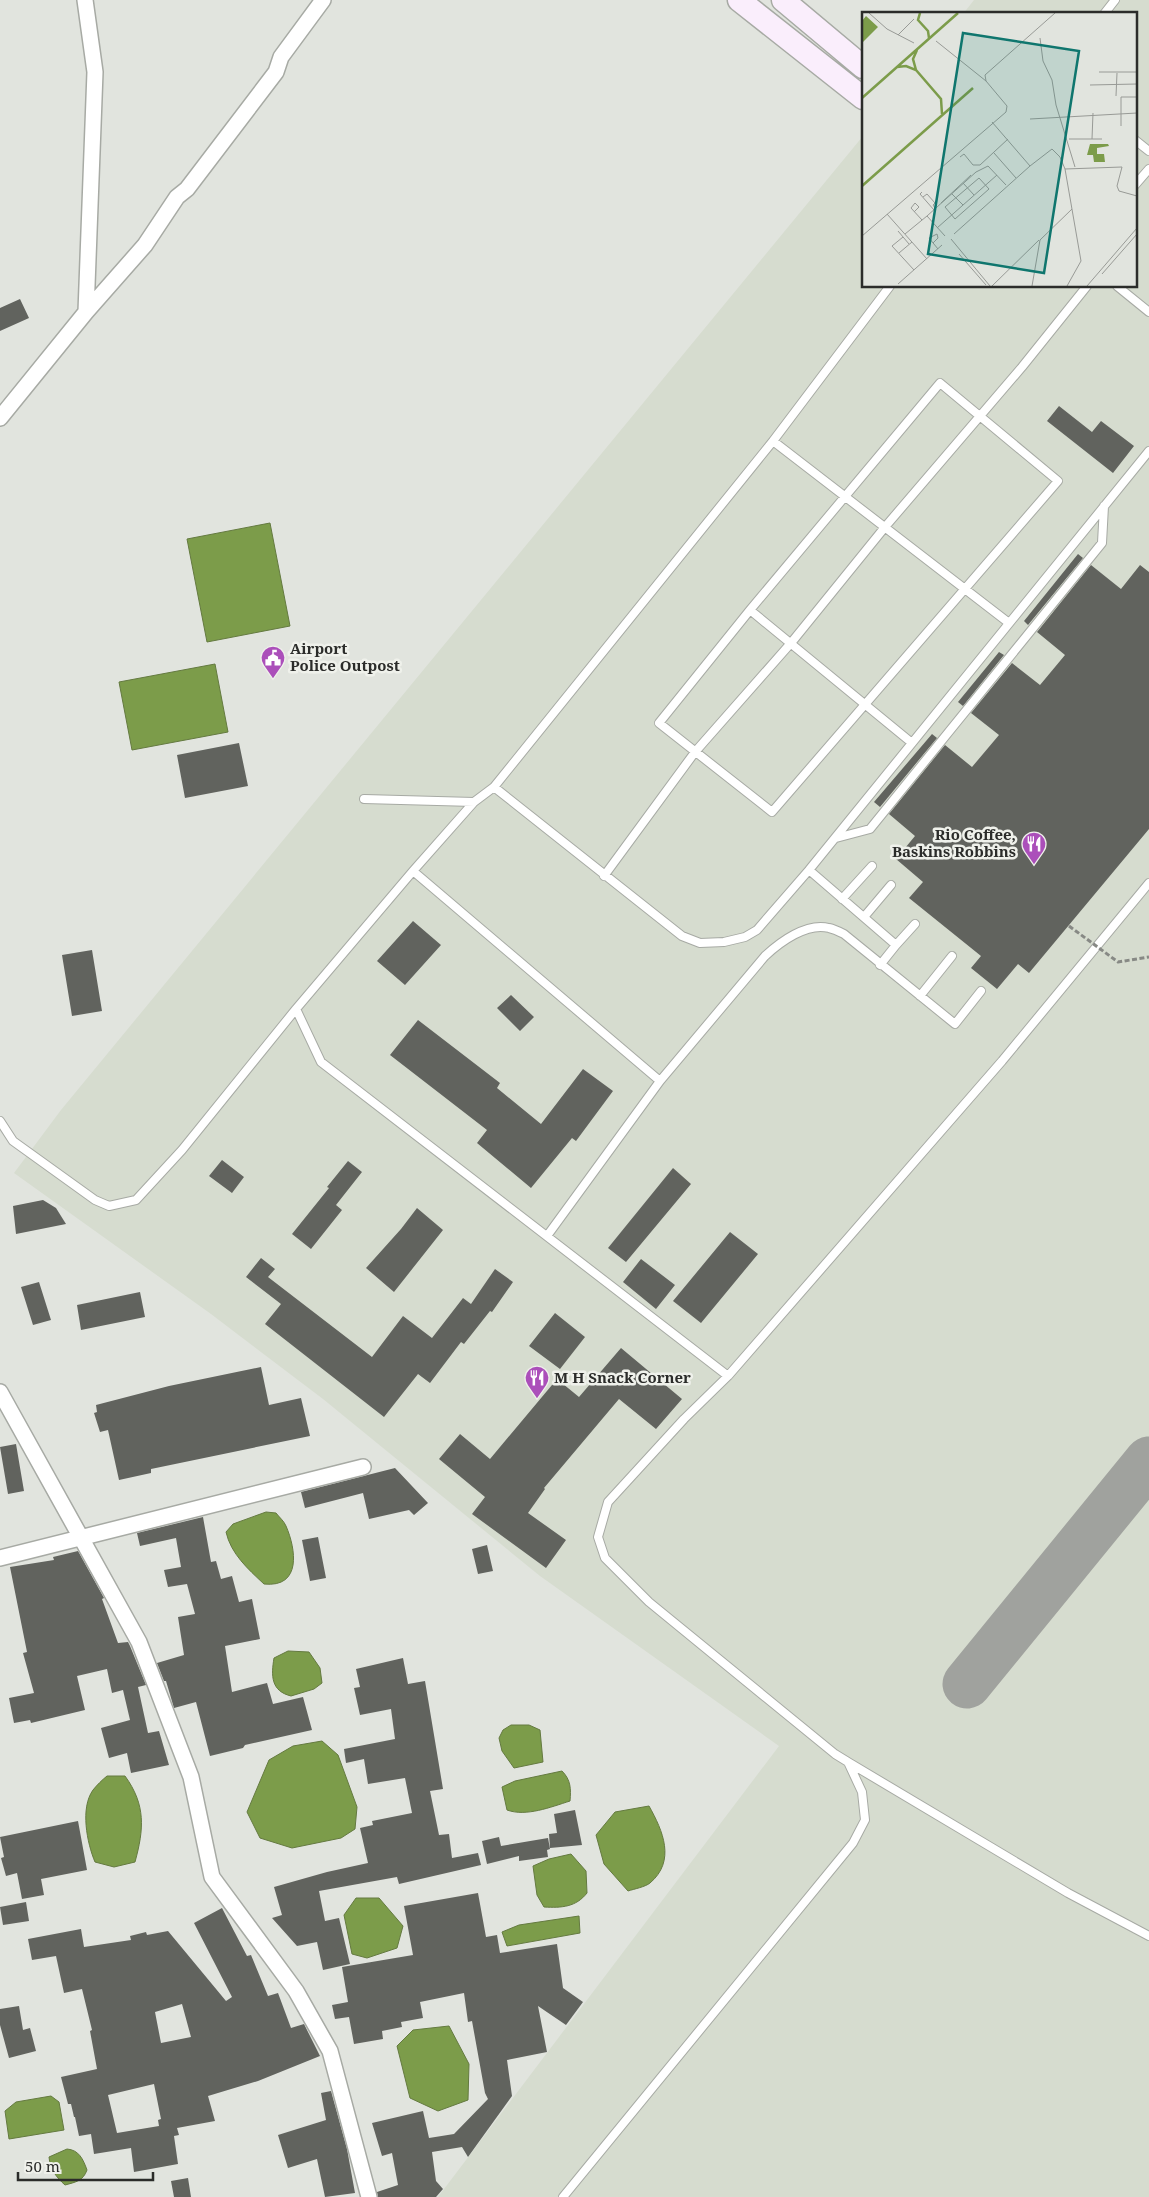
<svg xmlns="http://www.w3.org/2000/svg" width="1149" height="2197" font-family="'Noto Serif',serif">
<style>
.built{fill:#d6dccf}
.water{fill:#7c9c4a;stroke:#647a40}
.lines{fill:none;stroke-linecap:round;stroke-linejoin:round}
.taxiway{stroke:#a0a29e;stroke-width:49}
.building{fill:#61635e;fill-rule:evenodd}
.service-casing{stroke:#a7aaa4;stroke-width:10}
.minor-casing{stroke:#a7aaa4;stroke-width:18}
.secondary-casing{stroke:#a7aaa4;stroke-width:25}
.service{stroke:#fff;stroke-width:8}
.minor{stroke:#fff;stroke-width:15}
.secondary{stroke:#faeefc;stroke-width:22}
.path-bridge{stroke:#878985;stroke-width:3;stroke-dasharray:5 2.5;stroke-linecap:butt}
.labels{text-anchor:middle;stroke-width:5;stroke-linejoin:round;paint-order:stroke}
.poi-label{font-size:15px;font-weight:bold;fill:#2b2c2a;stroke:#eff1eb;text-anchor:start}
.inset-river{fill:none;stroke:#7c9c4a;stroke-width:2.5}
.inset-road{fill:none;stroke:#989a96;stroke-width:1}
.view{fill:#0f766e;fill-opacity:0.15;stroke:#0f766e;stroke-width:2.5}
.inset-edge{fill:none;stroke:#2b2c2a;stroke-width:2.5}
</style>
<rect width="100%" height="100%" fill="#e1e4de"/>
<path class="built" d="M974,0H1149V2197H438L779,1746L540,1576L323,1399L211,1314L14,1173L61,1110L863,136V286H1135V14H963Z"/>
<path class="water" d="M270,523L290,626L207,642L187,539Z
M215,664L228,732L132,750L119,682Z
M266,1512L276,1513C279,1517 284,1521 286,1526C296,1549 302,1588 264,1584C248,1569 231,1554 226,1532L233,1524Z
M288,1651L309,1652L320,1668L322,1683L314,1689L291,1696C271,1691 271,1676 274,1658Z
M511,1725H529L540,1730L543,1762L514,1768L502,1751L499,1738L503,1730Z
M322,1741L338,1755L357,1807L355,1829L341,1838L292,1848L260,1838L247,1812L269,1760L293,1746Z
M562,1771C571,1780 571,1789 570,1801C551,1807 526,1817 507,1810L502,1787L515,1781Z
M107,1776H125C146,1805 144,1829 135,1862L114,1867L95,1862C87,1843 80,1808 93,1790C97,1785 102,1780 107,1776Z
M649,1806C663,1831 676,1861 650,1883C645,1887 634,1889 628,1891L604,1864L596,1835L615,1812Z
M571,1854L586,1871L587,1893C576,1907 562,1908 544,1907L537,1895L533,1866L549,1859Z
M356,1898H379L403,1926L397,1948L367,1958L352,1954L344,1915Z
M579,1916L580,1933L507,1946L502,1932L519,1925Z
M449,2026L469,2064L468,2100L438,2111L410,2098L397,2046L413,2030Z
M51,2096L59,2102L64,2130L9,2139L5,2111L16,2102Z
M67,2149C79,2150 83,2159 87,2170C83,2181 76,2182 65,2185C56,2177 50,2169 49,2157Z"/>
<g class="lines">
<path class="taxiway" d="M967,1684L1149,1461"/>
</g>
<path class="building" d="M20,299L29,318L0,331V308Z
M1059,406L1092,432L1101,421L1134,446L1113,473L1047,421Z
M1078,554L1083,558L1028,625L1024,621Z
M1091,565L1121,589L1140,565L1149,572V829L1029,973L1018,964L997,989L971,968L981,956L909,898L923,882L896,859L915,836L889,814L945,745L972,767L999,735L971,713L1012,663L1040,685L1065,655L1037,632Z
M999,652L1004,655L963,706L958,702Z
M932,734L937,738L880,807L874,802Z
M239,743L248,786L185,798L177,755Z
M413,921L441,945L405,985L377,961Z
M92,950L102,1011L72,1016L62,955Z
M511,995L534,1017L520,1031L497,1008Z
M418,1020L500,1083L497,1088L541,1124L583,1069L613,1091L576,1141L572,1138L531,1188L477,1143L487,1130L390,1055Z
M222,1160L244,1177L232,1193L209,1176Z
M348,1161L362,1172L336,1205L342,1210L311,1249L292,1234L329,1188L327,1187Z
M673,1168L691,1184L626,1262L608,1248Z
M43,1200L56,1208L66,1224L16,1234L13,1206Z
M417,1208L443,1230L394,1292L366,1268L401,1229Z
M730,1232L758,1254L701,1323L673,1301Z
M261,1258L275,1269L268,1277L372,1357L403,1316L432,1338L463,1298L471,1304L495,1269L513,1282L492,1312L490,1311L464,1344L461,1342L430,1383L418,1374L384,1417L265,1324L281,1304L246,1277Z
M641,1259L675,1285L656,1309L623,1282Z
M39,1282L51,1320L33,1325L21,1287Z
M140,1292L145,1317L81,1330L77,1305Z
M555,1313L585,1337L560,1369L529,1346Z
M621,1348L682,1399L656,1429L619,1399L544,1488L545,1489L528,1513L566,1540L546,1568L472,1514L485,1497L439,1459L460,1434L490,1459L557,1379L579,1397Z
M261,1367L269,1405L301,1398L310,1436L151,1469V1473L119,1480L108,1430L100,1432L94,1413L97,1412L96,1405L169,1386Z
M16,1444L24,1491L8,1494L0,1447Z
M395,1468L428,1503L414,1515L409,1510L369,1519L363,1493L305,1508L301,1492Z
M203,1517L211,1562L216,1561L221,1579L232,1576L239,1602L252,1599L260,1639L225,1646L232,1692L267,1683L273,1704L303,1697L312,1730L245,1745L243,1748L210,1756L196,1702L174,1708L166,1681H164L157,1663L184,1655L178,1617L195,1614L187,1584L168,1587L164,1570L181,1567L176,1538L140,1546L137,1533Z
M318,1537L326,1578L310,1581L302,1540Z
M487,1545L493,1571L478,1574L472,1549Z
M78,1551L104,1598L102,1599L118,1643L128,1642L130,1646L146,1685L138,1687L148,1733L159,1731L169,1765L131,1773L127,1753L109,1758L101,1728L130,1720L123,1690L112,1693L107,1669L77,1676L85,1710L31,1723L30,1720L14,1723L9,1698L34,1693L23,1653L27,1652L10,1567L54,1560L53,1557Z
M403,1658L408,1684L425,1681L443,1789L430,1791L439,1835L449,1834L452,1858L478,1853L481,1865L399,1884L397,1877L319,1891L325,1921L339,1918L350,1964L323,1970L317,1942L297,1946L272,1918L282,1915L274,1887L327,1872L368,1863L360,1828L373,1825L372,1821L412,1813L405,1778L368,1784L364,1759L346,1763L344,1749L395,1739L391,1709L360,1715L354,1688L360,1687L356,1669Z
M575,1810L582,1845L550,1848L549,1834L557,1833L554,1814Z
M78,1821L87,1870L41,1879L44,1895L22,1899L17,1873L6,1876L1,1858L4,1857L0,1837Z
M499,1837L501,1846L548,1838L550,1849L547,1850L548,1857L519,1861V1856L487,1864L482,1841Z
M478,1893L486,1937L497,1935L500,1953L557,1944L563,1988L583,2002L566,2025L538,2006L547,2052L507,2060L512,2096L468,2157L462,2147L432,2152L436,2181L443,2189L436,2197H378L377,2192L398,2185L392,2153L382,2156L372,2123L423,2111L429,2138L454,2134L488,2099L485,2093L472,2021L468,2022L464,1993L420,2002L423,2018L401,2022L402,2027L382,2031L383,2039L354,2044L349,2017L335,2019L332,2005L348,2002L342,1967L413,1955L404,1906Z
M26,1902L29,1921L3,1925L0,1907Z
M222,1908L247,1956L251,1955L268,1996L278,1993L291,2028L304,2024L320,2056L258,2081L208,2096L215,2121L177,2128L179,2135L174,2136L178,2164L134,2172L131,2148L94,2154L91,2134L79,2136L75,2117H74L71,2104H68L61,2077L97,2069L90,2031L92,2030L82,1989L64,1993L56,1956L32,1960L28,1939L81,1929L84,1947L131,1940L130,1936L146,1932L147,1935L168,1931L226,2001L232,1997L194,1923ZM182,2004L191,2037L161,2043L155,2012ZM154,2084L161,2119L158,2120L159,2126L117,2133L108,2095Z
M19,2006L23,2030L30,2028L36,2051L9,2058L0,2025V2009Z
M331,2091L347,2149L355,2193L325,2197L317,2159L288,2168L278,2135L326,2120L321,2093Z
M188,2178L191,2197H174L171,2181Z"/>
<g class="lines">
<defs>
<path id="service" d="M1104,14L1115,0
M1135,140L1149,151
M1135,185L1149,169
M1117,286L1149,312
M940,383L1058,481L772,812L659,723L750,610Z
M773,441L1009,623
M750,610L912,743
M494,787L682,936L700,943L724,942L745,937L757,930L809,870L1149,451
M364,799L474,802
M836,838L870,829L1102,543L1104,506
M809,870L896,945L880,965
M413,871L660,1081
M604,876L695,752L791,643L885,527L1022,367L1087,286
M842,899L872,866
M864,917L891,885
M896,945L915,924
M920,996L952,956
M0,1121L13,1141L95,1200L109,1206L136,1200L182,1150L296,1009
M547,1236L660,1081L765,956C780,942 807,922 829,928C834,929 840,932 844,934L955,1024L981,991
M728,1376L321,1062L296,1009L413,871L474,802L494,787L773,441L890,286
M848,1762L1068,1893L1149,1936
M563,2197L853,1843L865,1820L862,1792L848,1762L835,1754L649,1602L605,1558L598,1537L608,1502L684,1419L728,1376L1002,1061L1149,883"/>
<path id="minor" d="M86,312L145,245L177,197L187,189L276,72L281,57L323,0
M0,418L86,312L95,72L85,0
M0,1392L139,1642L191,1777L212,1877L296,1991L330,2051L369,2197
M0,1558L363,1467"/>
<path id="secondary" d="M739,0L863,98
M783,0L863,67"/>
</defs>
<use href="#service" class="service-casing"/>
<use href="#minor" class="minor-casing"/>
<use href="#secondary" class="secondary-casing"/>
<use href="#service" class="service"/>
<use href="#minor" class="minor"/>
<use href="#secondary" class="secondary"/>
<path class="path-bridge" d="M1069,926L1118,962L1149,957"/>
</g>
<defs>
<symbol id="civic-pin" viewBox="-11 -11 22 30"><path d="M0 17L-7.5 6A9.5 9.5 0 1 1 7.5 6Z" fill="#ab4fba" stroke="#eff1eb"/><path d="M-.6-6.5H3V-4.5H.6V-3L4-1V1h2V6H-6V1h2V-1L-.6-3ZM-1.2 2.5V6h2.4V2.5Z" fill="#fff"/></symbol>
<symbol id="restaurant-pin" viewBox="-11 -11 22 30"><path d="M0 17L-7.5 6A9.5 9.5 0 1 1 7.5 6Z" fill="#ab4fba" stroke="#eff1eb"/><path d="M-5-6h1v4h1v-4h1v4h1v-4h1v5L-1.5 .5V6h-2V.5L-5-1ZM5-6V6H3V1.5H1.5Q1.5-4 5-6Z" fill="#fff"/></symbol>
</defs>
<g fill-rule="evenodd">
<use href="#civic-pin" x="259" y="644" width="28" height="38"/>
<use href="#restaurant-pin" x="1020" y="830" width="28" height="38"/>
<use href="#restaurant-pin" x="523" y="1364" width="28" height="38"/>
</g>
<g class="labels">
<g class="poi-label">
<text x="290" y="654">Airport<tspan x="290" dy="17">Police Outpost</tspan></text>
<text x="1016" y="840" text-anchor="end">Rio Coffee,<tspan x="1016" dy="17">Baskins Robbins</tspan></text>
<text x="554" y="1383">M H Snack Corner</text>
</g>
</g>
<g transform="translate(862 12)">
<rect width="275" height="275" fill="#e1e4de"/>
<path d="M4,4L16,15L0,31V9ZM228,132H246L247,134L235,136V142H242L243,150H232L231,143H225Z" fill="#7c9c4a"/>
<path class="inset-river" d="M58,1L56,8L66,19L67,26M35,55L44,54L54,58L79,87L80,102M54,58L51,47L55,38M0,86L96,1M0,174L111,76"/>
<path class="inset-road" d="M7,1L25,17L52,31M36,23L52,7M178,26L181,49L190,68L194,93L213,155M74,29L124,69M237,60H275M228,73L275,72M254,84L255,61M168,107L275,101M259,114V85H275M207,127H240M230,127L231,101M132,141L154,166M98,145L102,142L111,153H118L146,127M168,154L190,137L198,145L203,157M117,166L127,177L93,207L83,195ZM101,171L112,183M60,180L58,182L72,198M90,182L101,193M61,185L65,182L73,191L71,193L73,196M79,191L109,163M52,200L57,195L53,191L49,196L60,208M25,202L65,247M75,216L135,163M36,219L47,232M43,222L65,204M92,222L168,154L130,110M0,224L144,100L145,94L124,69L123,63L193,1M83,224L65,204L114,160L126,154L144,173M41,225L30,234L52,258M89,227L128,274M71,231L76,226L75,222L67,226L76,237M37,241L50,230M97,242L124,273M240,262L275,222M36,272L80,233M130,274L177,228M170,274L178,228L210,197M205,274L219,249L203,157L260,155L255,174L257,179L275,184M225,274L275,216"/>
<path class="view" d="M101,21L217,39L182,261L66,242Z"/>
<rect width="275" height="275" class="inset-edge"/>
</g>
<path d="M18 2172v8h135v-8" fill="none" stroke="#2b2c2a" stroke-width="2.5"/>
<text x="25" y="2172" font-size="15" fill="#2b2c2a" stroke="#eff1eb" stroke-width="4" paint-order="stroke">50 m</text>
</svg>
